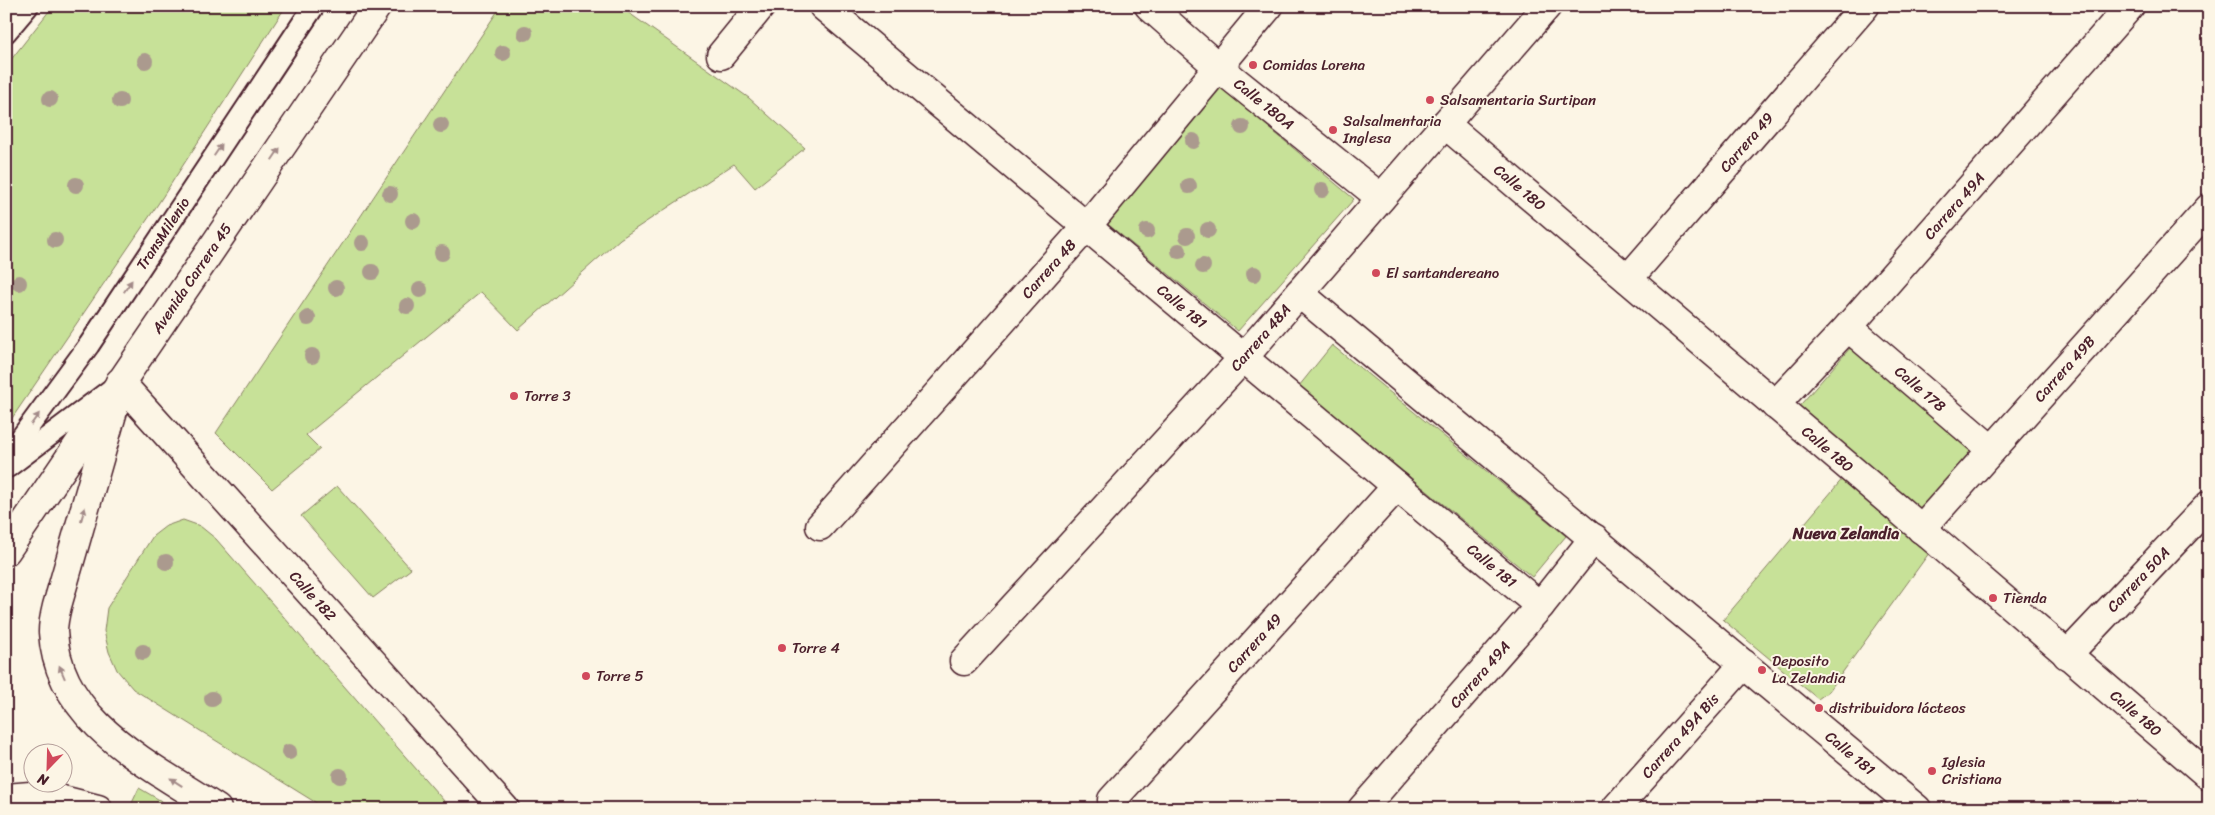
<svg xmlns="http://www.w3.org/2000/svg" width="2215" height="815" font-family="Sriracha,sans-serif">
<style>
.green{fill:#c7e198;stroke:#888062}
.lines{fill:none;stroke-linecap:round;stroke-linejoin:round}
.lane-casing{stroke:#4a1f2b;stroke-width:24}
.street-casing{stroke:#4a1f2b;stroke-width:31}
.secondary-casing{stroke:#4a1f2b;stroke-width:31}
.highway-casing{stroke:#4a1f2b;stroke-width:31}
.lane{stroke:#fcf5e5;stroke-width:20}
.street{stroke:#fcf5e5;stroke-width:28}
.secondary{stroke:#fcf5e5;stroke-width:28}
.highway{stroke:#fcf5e5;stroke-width:28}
.tree{fill:#ab9a8e}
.oneway{fill:#a38a88}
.poi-dot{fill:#d1495b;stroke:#fcf5e5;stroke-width:2}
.labels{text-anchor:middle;stroke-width:4;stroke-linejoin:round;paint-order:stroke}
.poi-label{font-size:15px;fill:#4a1f2b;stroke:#fcf5e5;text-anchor:start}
.street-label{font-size:15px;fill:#4a1f2b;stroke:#fcf5e5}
.neighbourhood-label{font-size:16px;font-weight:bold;fill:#4a1f2b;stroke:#fcf5e5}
</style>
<rect width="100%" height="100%" fill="#fcf5e5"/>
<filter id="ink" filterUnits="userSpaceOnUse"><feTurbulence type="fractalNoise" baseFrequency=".02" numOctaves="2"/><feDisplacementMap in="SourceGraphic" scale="10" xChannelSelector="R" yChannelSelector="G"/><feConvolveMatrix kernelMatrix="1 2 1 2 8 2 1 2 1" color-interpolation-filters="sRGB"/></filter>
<g filter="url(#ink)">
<path class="green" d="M53,6H286L158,204L6,427V66Z
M501,6H619L749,98L805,148L755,188L734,164L620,239L518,330L481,292L306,435L320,449L272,489L216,433Z
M1218,85L1354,199L1238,331L1104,221Z
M1332,345L1566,536L1532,577L1299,386Z
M1851,347L1977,455L1920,517L1795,411Z
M1844,477L1932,549L1829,691L1818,699L1723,620Z
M337,486L411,569L373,598L301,516Z
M183,520L200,526L216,539L451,809H326L133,689L117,670L109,652L104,631L107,608L153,536L166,526Z
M139,788L175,809H141L132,803Z"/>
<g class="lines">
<defs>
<g id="lane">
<path d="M6,32L28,6"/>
<path id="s1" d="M6,458L89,345L314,6"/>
<path d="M8,467L109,391"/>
</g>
<g id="street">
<path id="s2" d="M823,6L1540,606"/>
<path id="s3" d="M1149,6L1218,67L1381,198"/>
<path d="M721,55L761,6"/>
<path id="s4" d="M1445,124L1943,547L2209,776"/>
<path id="s5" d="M1628,279L1865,6"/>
<path id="s6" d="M1299,293L1917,809"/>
<path id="s7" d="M1848,327L1992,450"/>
<path id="s8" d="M1775,405L1848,327L2130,6"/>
<path id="s9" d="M820,526L1087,226L1269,6"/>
<path id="s10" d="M1921,529L2209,208"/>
<path id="s11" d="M2067,655L2209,505"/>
<path id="s12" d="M964,661L1244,357L1547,6"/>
<path id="s13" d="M1112,800L1397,486"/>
<path id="s14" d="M1362,809L1540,606L1594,538"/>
<path id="s15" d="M1615,809L1744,664"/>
</g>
<g id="secondary">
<path id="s16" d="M120,382L505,809"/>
</g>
<g id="highway">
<path d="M114,407L57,606C55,614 53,624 53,632C58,723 151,765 217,809"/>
<path id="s17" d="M6,551L377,6"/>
<path d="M6,798L43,795L98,809"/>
</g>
</defs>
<use href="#lane" class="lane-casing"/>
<use href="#street" class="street-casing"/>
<use href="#secondary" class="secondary-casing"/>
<use href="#highway" class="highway-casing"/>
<use href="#lane" class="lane"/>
<use href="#street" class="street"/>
<use href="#secondary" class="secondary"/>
<use href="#highway" class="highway"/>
</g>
<g class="tree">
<circle cx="525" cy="33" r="8"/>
<circle cx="503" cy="53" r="8"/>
<circle cx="145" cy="61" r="8"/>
<circle cx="50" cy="99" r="8"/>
<circle cx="120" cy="101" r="8"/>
<circle cx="441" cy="125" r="8"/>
<circle cx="1242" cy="127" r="8"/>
<circle cx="1193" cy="141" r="8"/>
<circle cx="76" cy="185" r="8"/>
<circle cx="1189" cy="186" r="8"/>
<circle cx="1322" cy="190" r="8"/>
<circle cx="390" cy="194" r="8"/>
<circle cx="413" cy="221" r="8"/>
<circle cx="1208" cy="230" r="8"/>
<circle cx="1147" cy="231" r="8"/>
<circle cx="1187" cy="236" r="8"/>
<circle cx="55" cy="240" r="8"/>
<circle cx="362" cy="243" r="8"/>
<circle cx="1179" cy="251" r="8"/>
<circle cx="442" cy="253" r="8"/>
<circle cx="1203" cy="266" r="8"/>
<circle cx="372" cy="272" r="8"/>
<circle cx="1254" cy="274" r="8"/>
<circle cx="19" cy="283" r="8"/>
<circle cx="336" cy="288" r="8"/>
<circle cx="420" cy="290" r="8"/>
<circle cx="407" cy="306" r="8"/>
<circle cx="308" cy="318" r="8"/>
<circle cx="312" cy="356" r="8"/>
<circle cx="166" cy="562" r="8"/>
<circle cx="143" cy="652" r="8"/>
<circle cx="212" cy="699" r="8"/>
<circle cx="289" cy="752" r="8"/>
<circle cx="340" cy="776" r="8"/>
</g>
<defs><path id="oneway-solid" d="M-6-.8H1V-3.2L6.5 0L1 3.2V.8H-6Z" transform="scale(1.25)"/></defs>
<g class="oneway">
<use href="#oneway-solid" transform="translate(218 150) rotate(-56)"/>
<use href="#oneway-solid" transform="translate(276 154) rotate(-56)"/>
<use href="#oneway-solid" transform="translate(128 286) rotate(-56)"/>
<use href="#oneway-solid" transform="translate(35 419) rotate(-54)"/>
<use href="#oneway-solid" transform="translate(83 514) rotate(-74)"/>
<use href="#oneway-solid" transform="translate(62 672) rotate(-113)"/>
<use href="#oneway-solid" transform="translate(176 782) rotate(-147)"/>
</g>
</g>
<g class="poi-dot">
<circle cx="1253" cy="65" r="5"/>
<circle cx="1430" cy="100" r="5"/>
<circle cx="1333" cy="130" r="5"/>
<circle cx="1376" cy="273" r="5"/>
<circle cx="514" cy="396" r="5"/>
<circle cx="1993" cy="598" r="5"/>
<circle cx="782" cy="648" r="5"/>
<circle cx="1762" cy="670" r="5"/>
<circle cx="586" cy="676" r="5"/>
<circle cx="1819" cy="708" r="5"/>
<circle cx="1932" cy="771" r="5"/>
</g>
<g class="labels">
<g class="poi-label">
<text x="1263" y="70">Comidas Lorena</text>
<text x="1440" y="105">Salsamentaria Surtipan</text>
<text x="1343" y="126">Salsalmentaria<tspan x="1343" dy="17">Inglesa</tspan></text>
<text x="1386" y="278">El santandereano</text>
<text x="524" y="401">Torre 3</text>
<text x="2003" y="603">Tienda</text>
<text x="792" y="653">Torre 4</text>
<text x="1772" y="666">Deposito<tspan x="1772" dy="17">La Zelandia</tspan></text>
<text x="596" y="681">Torre 5</text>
<text x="1829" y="713">distribuidora lácteos</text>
<text x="1942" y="767">Iglesia<tspan x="1942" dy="17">Cristiana</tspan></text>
</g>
<g class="street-label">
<text dy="5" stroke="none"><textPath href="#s3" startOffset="151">Calle 180A</textPath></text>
<text dy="5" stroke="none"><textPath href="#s5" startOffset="181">Carrera 49</textPath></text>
<text dy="5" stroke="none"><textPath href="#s4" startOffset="98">Calle 180</textPath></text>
<text dy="5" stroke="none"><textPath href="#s8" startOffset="268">Carrera 49A</textPath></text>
<text dy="5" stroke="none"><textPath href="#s1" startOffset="274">TransMilenio</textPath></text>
<text dy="5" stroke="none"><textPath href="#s9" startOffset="344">Carrera 48</textPath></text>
<text dy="5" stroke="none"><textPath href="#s17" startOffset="330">Avenida Carrera 45</textPath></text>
<text dy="5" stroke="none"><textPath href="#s2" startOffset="468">Calle 181</textPath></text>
<text dy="5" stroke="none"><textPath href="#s12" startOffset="439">Carrera 48A</textPath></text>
<text dy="5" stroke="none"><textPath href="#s10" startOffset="215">Carrera 49B</textPath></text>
<text dy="5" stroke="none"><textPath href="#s7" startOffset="95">Calle 178</textPath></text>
<text dy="5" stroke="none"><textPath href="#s4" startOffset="502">Calle 180</textPath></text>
<text dy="5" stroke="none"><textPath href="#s2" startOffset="872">Calle 181</textPath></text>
<text dy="5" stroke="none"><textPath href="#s11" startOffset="104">Carrera 50A</textPath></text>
<text dy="5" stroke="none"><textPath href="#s16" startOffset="288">Calle 182</textPath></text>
<text dy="5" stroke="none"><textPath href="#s13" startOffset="212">Carrera 49</textPath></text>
<text dy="5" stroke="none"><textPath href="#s14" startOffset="179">Carrera 49A</textPath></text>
<text dy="5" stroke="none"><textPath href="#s4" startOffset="908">Calle 180</textPath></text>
<text dy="5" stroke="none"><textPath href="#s15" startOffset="98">Carrera 49A Bis</textPath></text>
<text dy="5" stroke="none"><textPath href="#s6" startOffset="718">Calle 181</textPath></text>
</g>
<g class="neighbourhood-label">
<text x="1846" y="539">Nueva Zelandia</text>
</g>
</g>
<rect width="2215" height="815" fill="none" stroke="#fcf5e5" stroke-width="25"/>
<rect x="12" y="12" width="2190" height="790" fill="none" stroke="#4a1f2b" stroke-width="2" filter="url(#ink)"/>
<g transform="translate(48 768) rotate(203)"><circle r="24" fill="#fcf5e5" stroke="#b59f9b"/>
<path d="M0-4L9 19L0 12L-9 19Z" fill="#d1495b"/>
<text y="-8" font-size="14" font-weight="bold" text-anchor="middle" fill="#4a1f2b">N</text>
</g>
</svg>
